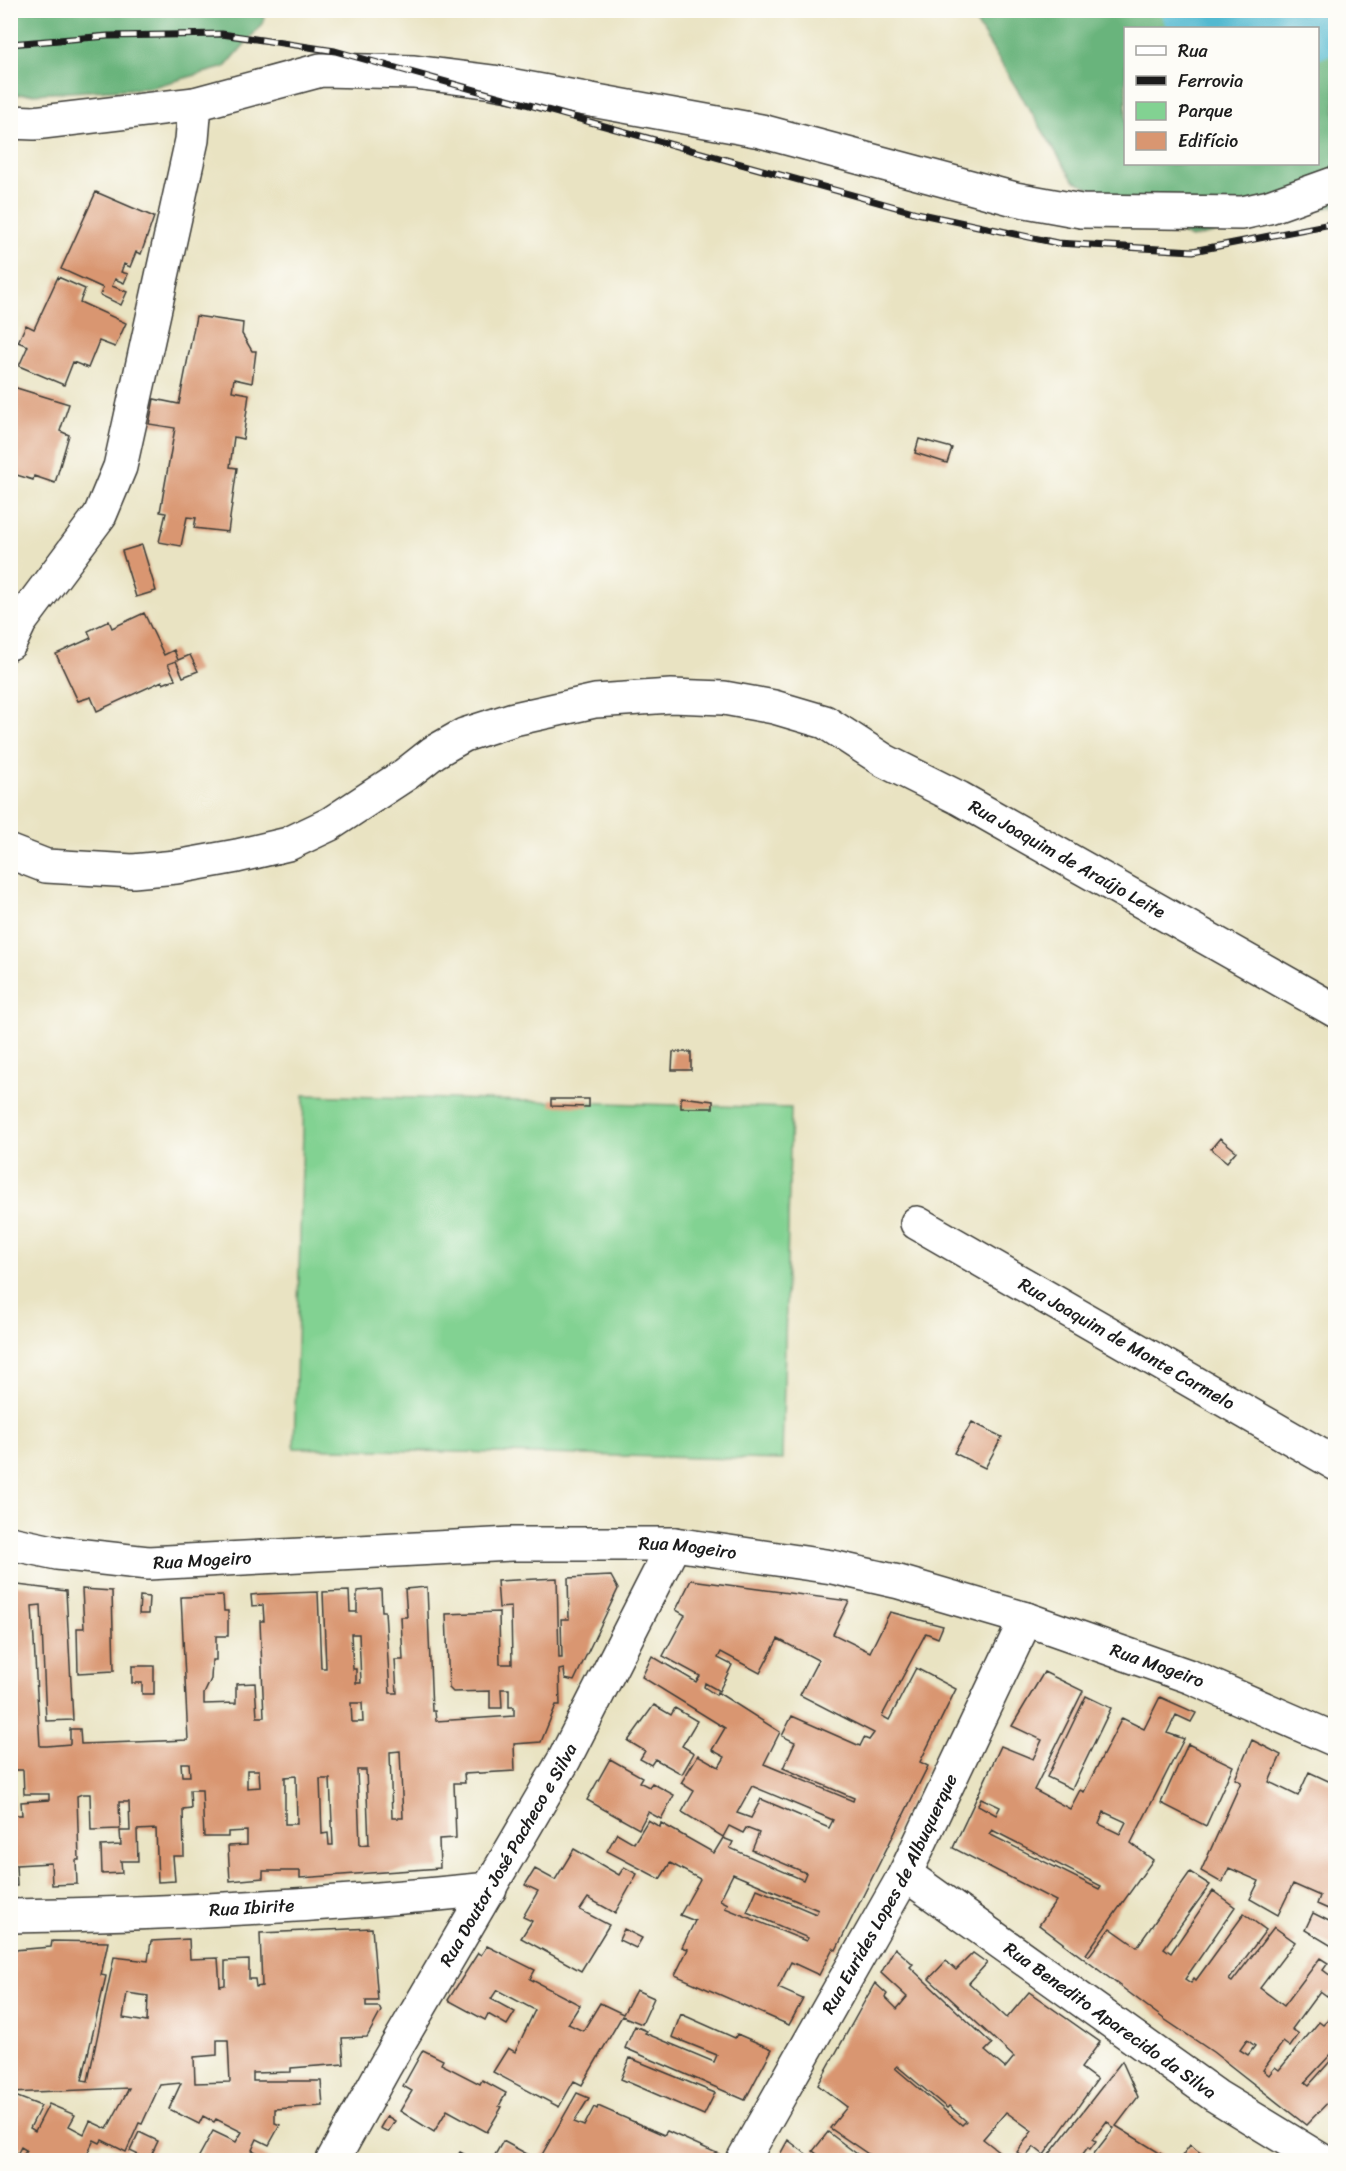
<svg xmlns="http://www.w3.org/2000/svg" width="1346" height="2171" font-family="Sriracha,sans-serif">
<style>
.green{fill:#82d292;stroke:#4f7757;stroke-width:1.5}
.forest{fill:#69b47c;stroke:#42684c;stroke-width:1.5;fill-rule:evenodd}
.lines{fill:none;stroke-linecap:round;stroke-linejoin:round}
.river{stroke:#52b9d0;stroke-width:70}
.building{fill:#d99671;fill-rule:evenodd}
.minor-casing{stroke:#3b3a35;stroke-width:36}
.minor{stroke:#fff;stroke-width:33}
.rail-casing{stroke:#1c1c1c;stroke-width:7}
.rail{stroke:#fdfcf7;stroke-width:4.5;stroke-dasharray:14;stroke-linecap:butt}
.labels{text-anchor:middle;stroke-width:4.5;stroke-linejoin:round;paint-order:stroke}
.street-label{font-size:18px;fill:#1c1c1c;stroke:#fdfcf7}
</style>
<rect width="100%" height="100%" fill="#fdfcf7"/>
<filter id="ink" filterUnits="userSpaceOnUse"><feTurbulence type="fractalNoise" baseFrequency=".0167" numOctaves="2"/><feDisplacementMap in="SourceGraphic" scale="12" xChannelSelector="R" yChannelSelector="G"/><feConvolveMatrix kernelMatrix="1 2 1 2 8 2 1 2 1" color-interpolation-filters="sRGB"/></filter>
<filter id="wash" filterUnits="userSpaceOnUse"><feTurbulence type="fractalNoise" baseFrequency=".008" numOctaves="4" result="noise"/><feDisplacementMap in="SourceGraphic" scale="24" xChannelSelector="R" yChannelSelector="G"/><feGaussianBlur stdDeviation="1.35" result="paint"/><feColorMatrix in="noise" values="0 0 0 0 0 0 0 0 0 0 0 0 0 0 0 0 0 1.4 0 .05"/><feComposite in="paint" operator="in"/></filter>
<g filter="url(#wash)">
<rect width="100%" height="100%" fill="#e9e3c2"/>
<path class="green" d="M304,1095L791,1108L782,1460L294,1448Z"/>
<path class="forest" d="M11,10H265V11L263,23L225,67L149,88L11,95Z
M969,11H1335V206L1191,238L1073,180ZM1126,28H1318V164H1126Z"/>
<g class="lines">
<path class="river" d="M1197,10L1220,25H1311L1336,12"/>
</g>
<g id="blocks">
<path class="building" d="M96,192L154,217L141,254L136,252L130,267L124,264L121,272L128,274L124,283L115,279L112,286L127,292L121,305L100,295L103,288L61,269Z
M58,277L85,289L80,302L126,323L115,347L99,341L88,368L73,362L64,385L19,366L28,346L18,342L26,325L34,329Z
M196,316L243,323L242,334L252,351H256L252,383L234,379L232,391L249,394L243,439L234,437L230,467L237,468L228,532L194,528L196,518L187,517L181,546L159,542L166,513L160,512L175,428L149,424L154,399L179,404Z
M10,386L69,404L60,431L69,435L55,483L34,476L33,480L10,473Z
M919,439L952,448L947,463L915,453Z
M142,545L156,591L136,597L122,551Z
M144,613L164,655L174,650L178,660L190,655L198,671L183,677L176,661L168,664L175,679L163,684L162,681L97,711L91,697L78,701L56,654L91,638L88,631L109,621L112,628Z
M673,1052H691V1070H672Z
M681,1097L713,1101V1108H681Z
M551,1099H589V1107L551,1106Z
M1220,1138L1236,1151L1227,1162L1211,1149Z
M972,1422L1002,1437L985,1468L954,1453Z
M611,1576L618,1589L574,1681L565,1679L564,1669L559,1670L560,1705H556L541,1742L514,1744L515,1771L464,1774L465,1783H454L456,1838L439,1839L440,1868L300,1878V1871H263V1878L230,1881L228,1846L247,1845V1831L228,1832V1837H204L202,1790H190L191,1808L183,1809L184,1856H173L175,1881L158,1882L156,1829L137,1830L138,1861H121L122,1873L102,1874L101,1846L121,1845L120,1831H130L129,1802H119L120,1829L91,1830L90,1794H82L77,1796L79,1860H76L77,1884L52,1885L51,1863L16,1865L17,1886H10V1584L66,1591L73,1720L46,1721L41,1605L32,1606L40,1746H47L70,1744V1729H80L81,1744L188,1740L181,1597L223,1596L224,1611H228V1636H216V1660H212L211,1679L204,1694V1704L236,1703V1684L255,1683L257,1717H264L260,1621H264L263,1605L252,1606L251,1595L261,1594L318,1592L321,1668H326L323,1592L349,1591L350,1612H357V1591L381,1589L382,1611H385L390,1693H397L395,1660H403L401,1617H407L405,1589L427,1587L432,1711H435L436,1721L514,1716V1707H509V1689H501L502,1708H490V1691L453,1692L449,1688L446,1614L499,1612L500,1664H512L511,1607L499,1608L497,1581L557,1578L559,1658H562L561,1619H569L568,1578ZM351,1634H359L361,1683H356V1669H353ZM351,1703H362L363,1722H352ZM400,1751L403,1818H392L390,1752ZM181,1763H189L190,1776H182ZM13,1770H23L24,1794H49V1800L21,1802L22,1815H14ZM247,1770H259L260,1787L247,1788ZM357,1770H366L369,1844L360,1845ZM296,1776L297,1824H285V1777ZM320,1779H330L333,1845H329L328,1833L322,1834Z
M691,1580L849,1601L833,1634L870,1652L890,1612L943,1626L938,1638L926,1633L882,1716L889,1720L916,1668L956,1689L920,1762L928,1766L836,1950L833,1948L819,1975L791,1962L778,1988L803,1999L789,2025L675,1975L688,1949L682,1947L695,1921L680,1915L700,1879L670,1863L660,1879L607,1851L617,1833L634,1843L648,1820L660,1827L661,1823L714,1853L723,1838L733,1842L730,1848L803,1880L806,1873L752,1850L759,1833L746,1828L743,1833L729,1826L723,1837L682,1812L694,1791L681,1783L698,1755L719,1767L725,1757L712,1750L725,1728L642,1677L652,1656L696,1682L700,1676L663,1656L685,1615L676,1610ZM778,1639L818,1660L800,1695L874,1733L869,1740L864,1738L860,1746L792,1716L782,1736L795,1742L783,1768L854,1798L853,1801L764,1764L780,1732L717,1692L716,1695L704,1687L705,1683L719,1691L732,1665L718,1658L721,1652L760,1673ZM752,1786L833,1820L829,1828L761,1799L751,1818L737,1813ZM733,1874L818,1910L816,1914L757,1889L747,1912L808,1938L806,1941L725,1908L728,1904L720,1900Z
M82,1589L112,1591L114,1671L78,1673L77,1628H84Z
M140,1596L149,1597L148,1614H139Z
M132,1666H154V1694H142V1683H132Z
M1044,1672L1083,1691L1034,1790L1070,1809L1080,1790L1084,1792L1122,1718L1144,1729L1160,1697L1196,1713L1191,1722L1176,1715L1167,1733L1184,1739L1131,1843L1153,1860L1086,1954L1089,1956L1110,1928L1137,1947L1190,1872L1210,1885L1164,1948L1171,1953L1213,1891L1235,1907L1185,1979L1191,1983L1194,1978L1196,1980L1244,1914L1266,1930L1229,1980L1232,1982L1274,1927L1295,1942L1260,1988L1284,2006L1320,1958L1328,1963L1323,1970L1335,1979V1996L1331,1992L1327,1996L1320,1991L1292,2029L1299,2034L1290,2047L1283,2042L1263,2070L1269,2075L1275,2067L1279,2070L1319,2022L1323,2025L1331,2017L1335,2021V2050L1305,2082L1309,2085L1335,2056V2095L1306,2125L1213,2052L1164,2019L1039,1925L1056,1901L953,1848L1001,1746L1033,1759L1042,1740L1012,1726ZM981,1798L1000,1807L996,1815L978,1805ZM1104,1812L1126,1822L1120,1834L1099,1824ZM992,1830L1101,1886L1099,1889L989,1834ZM1247,2040L1255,2046L1248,2055L1240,2050Z
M1086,1696L1111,1708L1072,1789L1047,1777Z
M654,1705L671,1715L675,1708L697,1721L682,1746L694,1753L682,1774L655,1759L651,1765L640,1759L645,1751L628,1741Z
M1252,1740L1281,1755L1269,1782L1298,1796L1309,1772L1335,1784V1912L1317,1904L1320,1896L1293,1884L1278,1915L1250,1899L1259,1881L1229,1868L1222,1883L1201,1871L1241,1782L1235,1779Z
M1188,1744L1233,1766L1206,1826L1161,1803Z
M610,1759L642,1777L639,1782L649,1787L652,1783L674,1795L661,1819L648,1812L639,1829L587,1800Z
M574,1849L619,1875L624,1867L637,1874L615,1913L588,1898L580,1910L609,1925L581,1971L521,1938L532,1921L523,1917L538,1891L525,1885L535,1869L555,1880Z
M1313,1913L1335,1924V1948L1305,1930Z
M372,1928L378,2001H366V2007H379L381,2011L367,2037L342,2038L344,2064L291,2068V2072L253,2073V2081H321L323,2106L275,2109V2123L280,2125L269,2145L257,2139L252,2150L273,2160H197L213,2131L236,2142L242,2132L216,2119L214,2122L203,2116L199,2124L169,2109L181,2083L160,2085L142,2124L139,2123L126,2152L102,2140L100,2143L94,2140L84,2160H20L26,2150L21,2147L14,2160H10V2094L41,2106L30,2128L35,2131L49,2104L75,2115L69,2126L84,2134L90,2121L107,2129L129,2088L10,2093V1970L14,1950L51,1947L52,1941L108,1942L101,1975L106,1976L82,2080L88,2081L114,1957L148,1961L151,1941L189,1939L190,1959L218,1958L220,1986L225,1985V1961L249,1960V1979H255L256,1987L262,1986L260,1933ZM127,1993L148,1996L147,2022L123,2018ZM217,2040H228L230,2082L195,2083L194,2057L217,2055Z
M624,1929L642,1938L636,1948L619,1940Z
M487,1946L535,1970L530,1979L580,2005L568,2024L583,2031L600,2003L623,2014L636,1990L654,1998L642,2024L622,2016L582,2085L574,2081L559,2107L493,2072L508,2048L515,2052L535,2010L497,1990L491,1999L515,2012L507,2025L488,2014L485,2020L448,2000L478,1953L481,1955Z
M895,1948L913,1964L910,1967L992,2044L985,2051L1005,2068L1014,2057L929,1979L946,1961L956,1970L973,1953L987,1963L969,1983L1007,2018L1029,1992L1100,2042L1081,2068L1097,2080L1044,2155L1034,2147L1025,2158L1017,2152L1032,2131L1006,2112L983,2139L1010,2160H877L830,2128L847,2107L818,2085L863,2004L875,1983L887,1994L885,1997L897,2009L907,1997L881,1973ZM897,2066L947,2108L949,2106L966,2121L962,2125L895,2068Z
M681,2014L735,2038L737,2034L772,2049L745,2100L625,2048L635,2026L647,2031L645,2033L714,2062L717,2055L672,2037Z
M423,2050L443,2060L441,2064L480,2084L482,2080L506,2093L499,2106L502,2107L487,2132L447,2110L434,2132L400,2111L412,2091L403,2086Z
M630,2058L715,2093L704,2115L621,2079Z
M1122,2061L1138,2097L1116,2126L1171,2160H1089L1114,2128L1107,2121L1093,2139L1096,2141L1090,2149L1088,2147L1080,2158L1084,2160H1045Z
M577,2093L589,2098L574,2122L584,2126L594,2107L597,2109L598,2106L664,2135L667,2131L719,2154L715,2160H539Z
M387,2116L395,2121L388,2132L380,2128Z
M139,2132L158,2141L149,2160L130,2151Z
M828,2132L865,2160H825L813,2151Z
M788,2140L814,2160H777Z
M503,2141L538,2160H492Z
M1190,2145L1210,2160H1179Z
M460,2152L475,2160H455Z"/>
</g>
</g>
<g filter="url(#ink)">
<use href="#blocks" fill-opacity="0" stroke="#3b3a35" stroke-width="1.5"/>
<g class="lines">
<defs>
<g id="minor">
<path d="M10,122L34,123L195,104L321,70L414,72L493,82L761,131L1015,199L1081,211L1242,213L1269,207L1336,183"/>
<path d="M10,643L20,622L100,515L120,467L192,140L195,104"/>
<path id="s1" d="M10,852L46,866L133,871L176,867L237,856L288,844L330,824L406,774L434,752L464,735L514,719L595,701L671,696L724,698L774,707L825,722L885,761L959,798L1336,1011"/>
<path id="s2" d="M917,1223L1336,1464"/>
<path id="s3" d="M10,1543L57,1553L148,1563L512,1544H674L832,1567L899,1582L1026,1619L1191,1677L1336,1740"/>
<path id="s4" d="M905,1874L1216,2096L1321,2160"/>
<path id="s5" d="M10,1916C170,1914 331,1905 490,1889"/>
<path id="s6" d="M333,2160L384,2068L564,1760L674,1544"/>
<path id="s7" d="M743,2160L905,1874L1026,1619"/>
</g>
</defs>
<use href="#minor" class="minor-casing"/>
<use href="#minor" class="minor"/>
<defs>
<path id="rail" d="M10,44L108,36L222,34L335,51L917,213L1057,243L1193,251L1336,223"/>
</defs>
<use href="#rail" class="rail-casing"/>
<use href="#rail" class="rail"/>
</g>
</g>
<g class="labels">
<g class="street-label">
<text dy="6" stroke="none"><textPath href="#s1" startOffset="1138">Rua Joaquim de Araújo Leite</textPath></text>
<text dy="6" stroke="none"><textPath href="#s2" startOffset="242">Rua Joaquim de Monte Carmelo</textPath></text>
<text dy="6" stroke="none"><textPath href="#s3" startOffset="680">Rua Mogeiro</textPath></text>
<text dy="6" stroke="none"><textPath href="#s3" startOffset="194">Rua Mogeiro</textPath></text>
<text dy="6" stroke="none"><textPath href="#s3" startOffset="1166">Rua Mogeiro</textPath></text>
<text dy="6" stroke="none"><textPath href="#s6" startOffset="352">Rua Doutor José Pacheco e Silva</textPath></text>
<text dy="6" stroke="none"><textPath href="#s7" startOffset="304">Rua Eurides Lopes de Albuquerque</textPath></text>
<text dy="6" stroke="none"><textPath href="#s5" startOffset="242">Rua Ibirite</textPath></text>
<text dy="6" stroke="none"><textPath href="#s4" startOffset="252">Rua Benedito Aparecido da Silva</textPath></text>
</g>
</g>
<rect width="1346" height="2171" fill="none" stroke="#fdfcf7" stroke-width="36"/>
<rect x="1124" y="27" width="195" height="138" fill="#fdfcf7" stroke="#a3a29f" stroke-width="1.5"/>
<rect x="1136" y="46" width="30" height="9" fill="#ffffff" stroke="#a3a29f" stroke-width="1.5"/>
<text x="1178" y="57" font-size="18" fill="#1c1c1c">Rua</text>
<rect x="1136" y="76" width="30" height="9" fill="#1c1c1c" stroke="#a3a29f" stroke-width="1.5"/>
<text x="1178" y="87" font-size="18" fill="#1c1c1c">Ferrovia</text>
<rect x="1136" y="102" width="30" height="18" fill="#82d292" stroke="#a3a29f" stroke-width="1.5"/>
<text x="1178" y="117" font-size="18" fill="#1c1c1c">Parque</text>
<rect x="1136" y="132" width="30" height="18" fill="#d99671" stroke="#a3a29f" stroke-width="1.5"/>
<text x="1178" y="147" font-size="18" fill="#1c1c1c">Edifício</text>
</svg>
